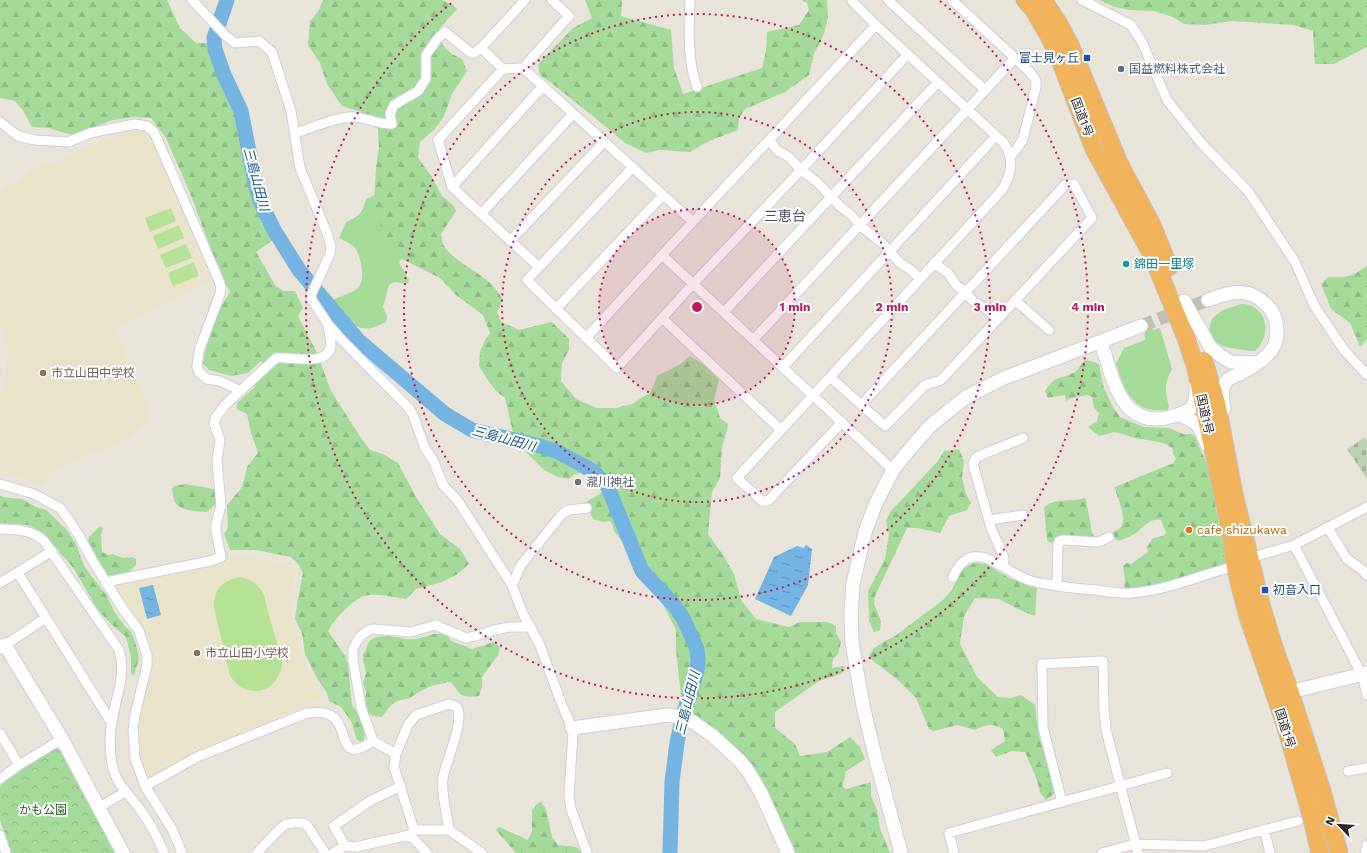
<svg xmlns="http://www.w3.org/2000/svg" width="1367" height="853" font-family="'Work Sans','Noto Sans JP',sans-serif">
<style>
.education{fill:#e9e4c9}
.grass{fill:#a5db99}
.forest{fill:url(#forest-firs)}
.cemetery{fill:url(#cemetery-stones)}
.park{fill:url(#park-crowns)}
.pitch{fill:#b5e295}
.water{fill:url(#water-ripples)}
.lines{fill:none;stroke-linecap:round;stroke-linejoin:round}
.river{stroke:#73b4e3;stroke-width:15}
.secondary-tunnel{stroke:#c1beb5;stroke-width:13;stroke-dasharray:13 6;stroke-linecap:butt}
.street-casing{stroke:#cecfdf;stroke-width:11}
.secondary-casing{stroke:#cecfdf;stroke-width:15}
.highway-casing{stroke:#c2c2c2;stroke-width:19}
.street{stroke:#fff;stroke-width:9}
.secondary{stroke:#fff;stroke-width:13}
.highway{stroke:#f0b35c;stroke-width:17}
.ring{fill:none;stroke:#c2185b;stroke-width:2;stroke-dasharray:2 4}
.transit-dot{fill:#1a4fb4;stroke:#fff;stroke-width:1.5}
.service-dot{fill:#5c6f8a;stroke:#fff;stroke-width:1.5}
.culture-dot{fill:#0f9aa8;stroke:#fff;stroke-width:1.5}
.education-dot{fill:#8d6e63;stroke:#fff;stroke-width:1.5}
.worship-dot{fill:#6b7280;stroke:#fff;stroke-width:1.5}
.food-dot{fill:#e8710a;stroke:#fff;stroke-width:1.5}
.labels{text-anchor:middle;stroke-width:4;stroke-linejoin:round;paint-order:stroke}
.transit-label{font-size:12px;fill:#164399;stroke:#fff;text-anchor:end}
.service-label{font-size:12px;fill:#4e5e75;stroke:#fff;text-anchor:start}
.street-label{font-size:12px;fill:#262626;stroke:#fff}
.culture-label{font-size:12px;fill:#0d838f;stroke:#fff;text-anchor:start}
.education-label{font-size:12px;fill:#785e54;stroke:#fff;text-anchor:start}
.worship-label{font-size:12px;fill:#5b616d;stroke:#fff;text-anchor:start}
.food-label{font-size:12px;fill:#c56008;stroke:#fff;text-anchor:start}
.park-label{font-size:12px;fill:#225c1e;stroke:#fff}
.water-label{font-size:13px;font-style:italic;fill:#185189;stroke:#fff}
.quarter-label{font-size:14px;fill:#4b4c73;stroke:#fff}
.centre{fill:#c2185b;stroke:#fff;stroke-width:2}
.ring-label{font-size:12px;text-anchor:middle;font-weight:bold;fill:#c2185b;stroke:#fff;stroke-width:4;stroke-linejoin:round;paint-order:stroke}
</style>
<defs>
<pattern id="forest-firs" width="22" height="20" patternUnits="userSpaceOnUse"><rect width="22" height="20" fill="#a5db99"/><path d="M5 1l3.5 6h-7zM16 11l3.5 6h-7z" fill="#8ebc84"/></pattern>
<pattern id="cemetery-stones" width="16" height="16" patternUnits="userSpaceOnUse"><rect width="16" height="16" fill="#bcd1b1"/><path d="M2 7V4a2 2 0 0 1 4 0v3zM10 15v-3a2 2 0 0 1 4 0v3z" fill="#a1b398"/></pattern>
<pattern id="park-crowns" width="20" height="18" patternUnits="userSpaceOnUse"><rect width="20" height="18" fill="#a5db99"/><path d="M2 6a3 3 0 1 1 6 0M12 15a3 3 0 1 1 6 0" fill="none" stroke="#8ebc84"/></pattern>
<pattern id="water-ripples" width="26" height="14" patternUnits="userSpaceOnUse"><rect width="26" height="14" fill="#73b4e3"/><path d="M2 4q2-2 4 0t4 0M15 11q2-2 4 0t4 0" fill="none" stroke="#5e92b8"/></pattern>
</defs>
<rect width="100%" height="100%" fill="#e8e4d9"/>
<path class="education" d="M130,129H143L148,131L155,141L213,280L156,308L115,330L142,390L149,412L146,423L116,446L88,454L48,473L44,486L5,473L0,469V395L4,384L8,349L0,323V193L2,190L41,164L51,165L70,153Z
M238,556L266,561L291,563L299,572L295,576L294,581L296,597L292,600L290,608L292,620L296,630L299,651L323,697L321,701L312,702L203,750L152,778H144L138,742L139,720L152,666L150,645L147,638L125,606L114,587L115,583Z"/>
<path class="grass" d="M375,195L374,205L402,259L399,262L409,280L407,284L394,282L389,285L383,307L387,317L386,322C381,324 376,327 371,328C352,332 342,313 332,300C339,297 354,292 358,288C366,280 361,256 355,248C351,243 345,241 339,238L346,222C360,216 362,213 366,199Z
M1242,304C1267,305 1273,335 1255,351C1249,351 1243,350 1237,349C1230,348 1222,347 1216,342C1207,336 1208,321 1216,315C1223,309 1233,306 1242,304Z
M1150,325L1153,330L1160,328L1172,369C1164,384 1165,391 1169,407L1167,410C1159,410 1151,411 1145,408C1128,402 1121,380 1116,364L1124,348L1145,340L1144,328Z"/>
<path class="forest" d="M0,0H167L180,28L196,43H209L220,71L258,156L259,203L276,238L256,252L275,285L283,291H295L303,308L298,316L317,353L331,391L359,435L370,450L383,454L398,463L416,497L440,534L460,549L469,564L456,575L442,582L416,589L406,599C394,597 381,594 369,595C354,596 335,619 328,631L345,656L348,664L352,705L362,720L365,734L363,742L357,740L351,721L341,707L329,701L327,693L318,680L305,654L302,633L295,619L297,604L303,573L298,564L291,557L256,550H230L224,534L228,528L227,505L242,487L247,467L258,453L251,433L247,414L237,409V403L254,388L258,379L269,371L261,361L248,373L231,376L209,370L203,363C207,338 216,313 230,292L212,252L190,193L166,138L151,118L134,117L113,120L72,135L49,128L32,127L24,112L15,101L0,98Z
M323,0H442L453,5L457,9L439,29L443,46L452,54L462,59L467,71L452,94L444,116L435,129L420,142L418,158L432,177L442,196L454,206L456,211L441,234C442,237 442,243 444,246C459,268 490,273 503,300L497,312L501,322L519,330L552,322L569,339V350L562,363L561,381L576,399L597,408H616L632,404L651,392L657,376L679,365L690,356L707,367L719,380L714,399L720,418L728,424L727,430L722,447L720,478L712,492L708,534L723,555L734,574L741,600L756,619L789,627L800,622H828L836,626V633L841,642L838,654L833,659L832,668L844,666L845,670L841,674L819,681L775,712V728L795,744L800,756L827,752L850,737L860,747L865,759L845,772V777L842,786L846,789L871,782V796L877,810L880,828L890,853H783L750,782L725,749L687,727V716L678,707L681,696L676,650V630L660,598L649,587L624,544L614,531L612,524L610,521L603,522L593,519L586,503C591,497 597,497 602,492L593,481L581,473L574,474L569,479L558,477L544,470L515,441L505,398L497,392L487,379L479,366L480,352L485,340L490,333L483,315L456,295L440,278L402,259L398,252L393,251L382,230L374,205L376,166L379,149L378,129L370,118L361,112L342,106L327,84L320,63L308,45L310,21L318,12Z
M585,0H622L621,16L671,30L674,68L683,94L762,68L766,51L767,32L799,25L809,10L807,3L801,0H827L828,17L824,34L814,54L809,75L785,92L745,109L739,118L738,130L709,141L690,152L660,150L646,153L625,143L594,117L550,82L540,75L538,64L573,28L592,18Z
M1099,0H1367V47L1334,64H1315L1313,31L1293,25L1232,21L1205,25L1184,24L1173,17L1154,11L1128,10L1112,6Z
M1367,266V339L1360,347L1350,323L1331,309L1321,284L1328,277C1347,278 1351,277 1367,266Z
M1085,360L1095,362L1099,365L1104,388L1113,407L1120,417L1144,427L1169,428L1183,434H1191L1195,436L1201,451L1211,471L1216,510L1223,537L1224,551L1228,555L1229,563L1222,567H1212L1201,573L1192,575L1150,588L1141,587L1133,590L1126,589L1124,587L1125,581L1123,566L1127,563L1131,564L1148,552L1147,547L1153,538L1163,536L1166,533L1161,520C1149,517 1143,529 1133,535C1129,537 1123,539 1119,541L1111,536L1112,533C1115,531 1118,530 1120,528C1129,519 1116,497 1115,487L1168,465L1173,464L1176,458L1173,454V449L1166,444L1159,442L1135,438L1115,432L1099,436L1088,427L1097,421L1099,413L1094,408L1092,397L1087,395L1072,398L1066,401L1065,395L1048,398L1045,391C1055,376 1057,380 1071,374C1077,372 1081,365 1085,360Z
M959,449L964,461L962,478L966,494L971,503L967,510L949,516L940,533C929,531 919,527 907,528L875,596L874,604L881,621L880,630L874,632L869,621L868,591L885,559L889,534L886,520L891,511L938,461L944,451Z
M185,484L214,489L217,495V503L207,512C198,512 180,511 175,502C173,499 173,493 172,489L174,486Z
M0,495L3,497L22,499L36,507L46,510L66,529L76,544L84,566L107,596L114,611L123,624L131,632L135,641L139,658L134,676L131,673V657L126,637L111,624L98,610L74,569L44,533L28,525L0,523Z
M1084,498L1086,500L1092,533L1095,539L1073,538L1067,536L1051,543L1047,540L1044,508C1053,497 1072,503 1084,498Z
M100,526L103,528L101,535L102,552L108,555L113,554L122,558L132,557L136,559V564C127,577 122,575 107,575L95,558V553L88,541L89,537Z
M974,563L986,564L1011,579L1037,586L1035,616L1022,611L999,599L975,598L964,616L960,644L977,677L998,697L1011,698L1021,695L1035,705L1038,732L1055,793L1046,800L1040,793L1037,780L1025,752L1012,751L996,757L991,750L1005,741L1003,729C993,723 986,724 975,730L957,725L934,731L929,729L916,698L897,679L872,660L869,656L874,648L885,641L895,636L943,600L951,591L963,569Z
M433,634H442L448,636L451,641L472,649L494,642L500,647L498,655L482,677V687L479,696C461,698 461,696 451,682C431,685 426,687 410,698C407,699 404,699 401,700C392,702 387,710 382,717L373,716L365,711L366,692L363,683L366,673L363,660V654C368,649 366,644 371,640C379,633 398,638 408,639C417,640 425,637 433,634Z
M541,802L546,809L552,837L558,845L576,847L582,853H516L496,830L499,827L528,840L532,831V810L538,803Z"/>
<path class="cemetery" d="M1364,438L1367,441V479L1347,449Z"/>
<path class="park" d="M56,747L61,751L115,853H11L0,820V787L3,782Z"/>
<path class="pitch" d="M171,208L176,221L150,232L145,218Z
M179,225L184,238L158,249L153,236Z
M186,244L192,258L166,268L160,255Z
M194,262L199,276L173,286L168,273Z
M241,577C252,580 259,585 264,595C268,611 272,627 277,643C278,649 282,657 282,663C282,676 271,690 258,691C246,692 237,686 230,676L214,608C213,590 224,579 241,577Z"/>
<path class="water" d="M806,545L812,549L808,585L791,616L755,599L774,557L797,546L804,548Z
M153,585L161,615L147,619L139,588Z"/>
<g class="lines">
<path class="river" d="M227,0L214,38L215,49L224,75L241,111L256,187L261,203L274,230L299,270L359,341L445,414L472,430L540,446L558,452L593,471L607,485L642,571L674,605L683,618L697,649L698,661L697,672L683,715L677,743L672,782L670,853"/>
<path class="secondary-tunnel" d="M1141,326L1208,300"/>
<defs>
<path id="street" d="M192,0L226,36L235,43L259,41L272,52L291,111L300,168L327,233L331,246L330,254L311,295L312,300L328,324L341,339L409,408L413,415L425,448L434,462L443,485L458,501L512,585L523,614L539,643L562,705L572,728L573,734L569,795L571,809L587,853
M690,0C689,29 687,59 697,87
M888,0L985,90
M952,0L1030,72L1036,81V87L1023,139L1018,147L1011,156
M1082,0L1131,25L1142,42L1167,100L1202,144L1248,191L1295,262L1314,305L1344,350L1367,375
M876,25L662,255L893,470
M523,68L569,16L552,0
M503,69L481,48L525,0
M0,122L18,136L35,140L68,142L90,133L135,124L147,126L154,132L217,276L221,287L220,294L199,351L197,367L199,372L207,379L220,381L241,391
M295,133C310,129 341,115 355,117C368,118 379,125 392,124L390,114L394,105L418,91L426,79V55L438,38L445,32L471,53H474L481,48
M769,140L778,151L789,157L801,170L817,182L841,207L850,214L863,228L882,243L900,263L911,270L920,279
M633,167L527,280L617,368L692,285L801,170L908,54
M452,187L543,86
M481,214L573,114
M510,241L604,142
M934,263L948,273L957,286L963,290L973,301L989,311L996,320
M539,267L452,187L438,140L503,69L523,68L693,222
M1015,300L1049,330
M556,309L663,195
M724,312L938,82
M662,318L780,429
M586,338L662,255
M753,340L1015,58
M783,367L996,136
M830,377L885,426L925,385L941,380L1092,218L1074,184L1065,185L861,405
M842,422L768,501H762L737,478L1002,190C1012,174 1015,158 1003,142L876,25L852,1L853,0
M0,484L34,494L60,508L69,520L79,536L94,563L123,609L139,631L147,655V665L135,715L133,730L135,758L145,786L172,829L182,853
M989,520L1023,515
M1328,528L1347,559L1361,569L1367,575
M0,529C16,529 32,530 44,541L119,650C127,673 115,699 112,722C109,736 110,751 112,764C115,783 129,794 139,808C149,821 158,838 164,853
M1294,545L1362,675L1367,695
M1248,561L1250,558L1294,545L1367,507
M1003,566L1004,559L1003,555L991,528L973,464L976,458L979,456L1023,438
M18,573L111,722
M953,577C969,538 998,565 1021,577C1029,581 1038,583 1047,584C1063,587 1080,589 1096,590C1108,592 1120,594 1132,593C1168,590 1201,575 1235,566
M106,582L210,561L221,557L216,531V523L221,506L217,461L220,440L214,423L216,417L225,405L276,358C290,356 329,368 331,345C331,338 328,331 328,324
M0,583L52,551
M512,585C516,579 517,572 521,565L562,514L569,510L587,508
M1057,585L1058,544L1059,541L1064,540L1097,542L1101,541L1109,537
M5,645L46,618
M0,733L19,765
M373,741L396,754L394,767L414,830
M1348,771L1367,768
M0,779L19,765L62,739
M145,786L197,757L307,713C317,712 329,711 336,720C348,733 340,764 373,741L361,707L353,660V649L357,641L362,635L369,630L373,629L411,632L435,625L466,638L483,634L494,630L510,627H531
M1062,802L1043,727L1042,664L1103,661L1104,709L1106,730L1138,853
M100,807L125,792
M1264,829L1270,853
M449,830L482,853
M0,835L6,853
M410,835L427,853
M345,846L334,826L370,801L401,786
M257,853C264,846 278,829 285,825C290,822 303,822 307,825L325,853
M333,853L345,846L355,847L410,835L414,830H449C447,813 441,795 443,778C446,760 465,722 457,707L449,704L416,715L408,725L396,754
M954,853L949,833L1167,773
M1102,853L1135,844L1204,846L1298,821
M1365,853L1367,845"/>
<path id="secondary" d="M1208,300C1221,295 1236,290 1250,294C1261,298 1274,309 1276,322C1276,326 1277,330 1277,334C1277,353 1256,365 1241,373C1236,376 1229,377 1226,382C1220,390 1223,400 1224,409
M1184,301L1211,348L1221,356L1231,362L1257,363
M1101,342C1108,362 1114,394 1130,409C1137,415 1147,419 1156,419C1164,419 1185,414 1191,408C1197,402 1196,393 1196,385
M1179,415C1199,422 1199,426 1207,444
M0,647L5,645L62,739L123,853
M1283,695L1290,692L1367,673
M572,728L668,715L684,718L693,722L713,736L740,761L748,771L761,793L788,853
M901,853L876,760L863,706L852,643L851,615L853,584L865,532L876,503L893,470L910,449L930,426L966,397L1004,378L1141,326"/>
<path id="highway" d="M1025,0L1033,9L1049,36L1060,60L1094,149L1151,253L1186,338L1195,365L1231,533L1235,566L1248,617L1285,724L1311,815L1320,853
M1043,0L1059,24L1070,45L1119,163L1152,225L1169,267
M1204,361L1217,405L1234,494L1262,608L1275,650L1290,692L1322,791L1339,853"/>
</defs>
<use href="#street" class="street-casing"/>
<use href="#secondary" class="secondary-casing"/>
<use href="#highway" class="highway-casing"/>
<use href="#street" class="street"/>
<use href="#secondary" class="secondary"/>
<use href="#highway" class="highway"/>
</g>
<circle cx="697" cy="307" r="98" fill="#c2185b" fill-opacity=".12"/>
<g class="ring">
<circle cx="697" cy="307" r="98"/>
<circle cx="697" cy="307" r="195"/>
<circle cx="697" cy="307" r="293"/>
<path d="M940 1A391 391 0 1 1 454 1"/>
</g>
<g class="transit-dot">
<rect x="1083" y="54" width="8" height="8" rx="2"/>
<rect x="1261" y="586" width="8" height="8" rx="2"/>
</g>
<circle class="service-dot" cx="1121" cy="69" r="4"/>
<circle class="culture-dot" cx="1126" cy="264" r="4"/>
<g class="education-dot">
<circle cx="43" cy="373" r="4"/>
<circle cx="197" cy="653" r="4"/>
</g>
<circle class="worship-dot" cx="578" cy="482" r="4"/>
<circle class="food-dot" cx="1189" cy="530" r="4"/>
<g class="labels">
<g class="transit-label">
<text x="1079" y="62">富士見ヶ丘</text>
<text x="1273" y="594" text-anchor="start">初音入口</text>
</g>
<g class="service-label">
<text x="1129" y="73">国益燃料株式会社</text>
</g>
<g class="street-label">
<text transform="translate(1082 117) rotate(69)" y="4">国道1号</text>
<text transform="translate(1205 414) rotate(78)" y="4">国道1号</text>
<text transform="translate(1285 728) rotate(72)" y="4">国道1号</text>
</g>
<g class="culture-label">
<text x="1134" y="268">錦田一里塚</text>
</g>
<g class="education-label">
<text x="51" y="377">市立山田中学校</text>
<text x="205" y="657">市立山田小学校</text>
</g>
<g class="worship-label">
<text x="586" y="486">瀧川神社</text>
</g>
<g class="food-label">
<text x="1197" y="534">cafe shizukawa</text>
</g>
<g class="park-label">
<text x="43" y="814">かも公園</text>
</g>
<g class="water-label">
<text transform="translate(257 179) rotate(75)" y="5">三島山田川</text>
<text transform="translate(504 438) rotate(15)" y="5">三島山田川</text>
<text transform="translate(687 703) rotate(-76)" y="5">三島山田川</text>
</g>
<g class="quarter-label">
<text x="785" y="221">三恵台</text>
</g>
</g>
<circle cx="697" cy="307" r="6" class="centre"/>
<g class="ring-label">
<text x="795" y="311">1 min</text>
<text x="892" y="311">2 min</text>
<text x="990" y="311">3 min</text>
<text x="1088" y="311">4 min</text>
</g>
<g transform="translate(1339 825) rotate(295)" stroke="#ffffff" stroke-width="3" paint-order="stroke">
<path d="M0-3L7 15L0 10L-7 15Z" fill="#262626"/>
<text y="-6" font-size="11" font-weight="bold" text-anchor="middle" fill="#262626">N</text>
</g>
</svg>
